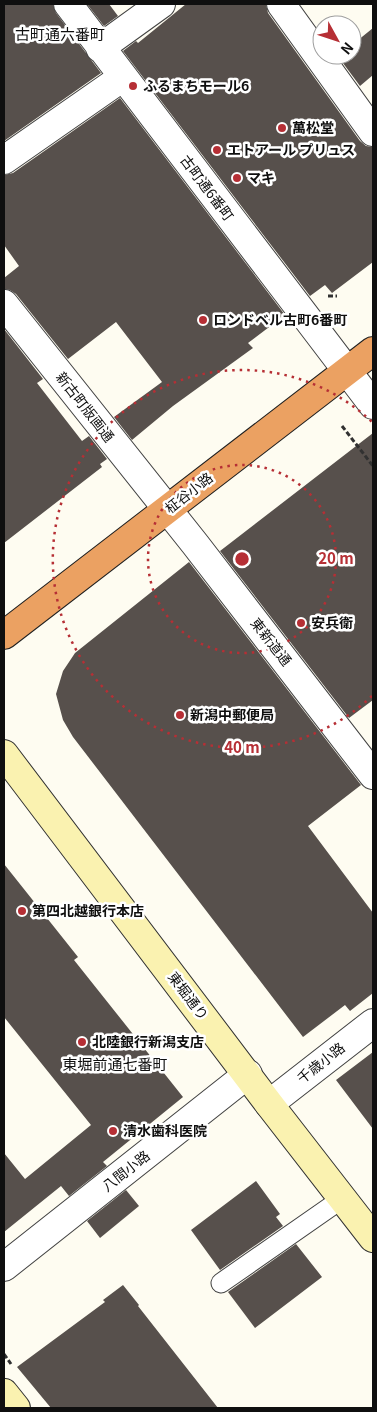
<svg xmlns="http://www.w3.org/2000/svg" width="377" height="1412" font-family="Georgia,'Noto Sans JP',serif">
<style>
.building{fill:#57504c}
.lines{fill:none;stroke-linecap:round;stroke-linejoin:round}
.lane-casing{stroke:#424242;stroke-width:21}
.street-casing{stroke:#424242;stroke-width:30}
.secondary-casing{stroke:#313131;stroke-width:30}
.highway-casing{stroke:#202020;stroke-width:30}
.path{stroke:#313131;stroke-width:3;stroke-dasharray:5 2.5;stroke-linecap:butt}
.lane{stroke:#fff;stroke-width:19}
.street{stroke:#fff;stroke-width:28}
.secondary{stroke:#faf2b0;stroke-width:28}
.highway{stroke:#eba162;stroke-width:28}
.ring{fill:none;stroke:#b62f35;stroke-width:2.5;stroke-dasharray:2.5 5}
.poi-dot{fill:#b62f35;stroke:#fff;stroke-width:2}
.labels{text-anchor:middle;stroke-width:5;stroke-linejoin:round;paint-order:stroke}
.poi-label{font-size:14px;font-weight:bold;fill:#0f0f0f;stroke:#fff;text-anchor:start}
.street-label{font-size:14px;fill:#0f0f0f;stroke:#fff}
.neighbourhood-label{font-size:15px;fill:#0f0f0f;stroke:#fff}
.centre{fill:#b62f35;stroke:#fff;stroke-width:2.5}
.ring-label{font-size:15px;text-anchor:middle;font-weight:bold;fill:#b62f35;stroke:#fff;stroke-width:5;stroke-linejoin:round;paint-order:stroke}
</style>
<rect width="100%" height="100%" fill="#fefcf1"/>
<path class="building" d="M4,4H53L56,13L101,73L4,141Z
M87,4H109L118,16L104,26Z
M186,4H266L268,13L360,141L366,146L373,147V262L332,293L325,285L310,296L123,51L136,41L138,43Z
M373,28V75L360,86L337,55H352V45Z
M120,98L285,315L248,343L253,348L173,406L132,440L114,417L162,382L116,322L68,359L16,294L10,290L4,289V278L19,266L4,245V175L13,173Z
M4,329L43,379L37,383L82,441L89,436L107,459L100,464L102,467L4,543Z
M373,433V700L349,718L220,551Z
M189,562L361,785L308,826L373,913V993L350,1011L345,1005L303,1037L73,737L63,720L56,694L63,671L75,653Z
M4,864L78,957L74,960L183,1097L103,1162L107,1166L69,1196L61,1186L4,1232V1153L25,1179L91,1125L4,1017Z
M373,1052V1129L336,1080Z
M256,1181L280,1214L276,1217L283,1226L220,1270L191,1230Z
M126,1190L139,1206L100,1238L87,1221Z
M296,1244L322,1277L255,1328L228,1292Z
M123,1285L139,1305L138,1306L218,1408H51L17,1367L105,1302L103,1300Z"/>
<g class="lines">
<defs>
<path id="lane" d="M221,1283L343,1198"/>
<path id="street" d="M68,4L373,405
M281,4L373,132
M100,48L161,4
M4,160L123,77
M4,304L195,544L373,775
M269,1104L373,1023
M4,1267L248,1074"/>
<path id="secondary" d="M4,754L269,1104L373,1238
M4,1393L16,1408"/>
<path id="highway" d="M4,635L373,351"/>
</defs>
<use href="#lane" class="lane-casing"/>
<use href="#street" class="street-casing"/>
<use href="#secondary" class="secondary-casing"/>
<use href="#highway" class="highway-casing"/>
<path class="path" d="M328,296H337
M342,426L373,466
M4,1354L11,1364"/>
<use href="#lane" class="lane"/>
<use href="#street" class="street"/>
<use href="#secondary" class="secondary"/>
<use href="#highway" class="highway"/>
</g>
<g class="ring">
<circle cx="242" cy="559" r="94"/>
<path d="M372 696A189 189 0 1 1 372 422"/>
</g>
<g class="poi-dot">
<circle cx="133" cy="86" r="5"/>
<circle cx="282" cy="128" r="5"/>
<circle cx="217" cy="150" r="5"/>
<circle cx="237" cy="178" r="5"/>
<circle cx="203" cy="320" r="5"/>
<circle cx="301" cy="623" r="5"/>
<circle cx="180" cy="715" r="5"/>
<circle cx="22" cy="911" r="5"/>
<circle cx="82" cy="1042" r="5"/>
<circle cx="113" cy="1131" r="5"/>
</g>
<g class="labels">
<g class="poi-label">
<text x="143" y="91">ふるまちモール6</text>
<text x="292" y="133">萬松堂</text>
<text x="227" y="155">エトアール プリュス</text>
<text x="247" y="183">マキ</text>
<text x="213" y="325">ロンドベル古町6番町</text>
<text x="311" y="628">安兵衛</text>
<text x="190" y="720">新潟中郵便局</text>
<text x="32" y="916">第四北越銀行本店</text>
<text x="92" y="1047">北陸銀行新潟支店</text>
<text x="123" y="1136">清水歯科医院</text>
</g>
<g class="street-label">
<text transform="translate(207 188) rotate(53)" y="5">古町通6番町</text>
<text transform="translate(85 407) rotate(52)" y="5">新古町版画通</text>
<text transform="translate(189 493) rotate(-38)" y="5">柾谷小路</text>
<text transform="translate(271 642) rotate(52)" y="5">東新道通</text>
<text transform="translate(188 996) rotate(53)" y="5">東堀通り</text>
<text transform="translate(321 1063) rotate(-38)" y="5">千歳小路</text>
<text transform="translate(126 1171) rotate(-38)" y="5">八間小路</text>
</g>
<g class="neighbourhood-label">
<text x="60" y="40">古町通六番町</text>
<text x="115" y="1070">東堀前通七番町</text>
</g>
</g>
<circle cx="242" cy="559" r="8" class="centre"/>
<g class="ring-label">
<text x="336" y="564">20 m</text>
<text x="242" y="753">40 m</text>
</g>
<rect width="377" height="1412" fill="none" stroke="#0f0f0f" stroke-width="10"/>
<g transform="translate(337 40) rotate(130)"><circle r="24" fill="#ffffff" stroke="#9f9f9f"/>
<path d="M0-4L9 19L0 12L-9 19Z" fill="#b62f35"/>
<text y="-8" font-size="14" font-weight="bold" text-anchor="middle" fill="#0f0f0f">N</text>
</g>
</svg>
